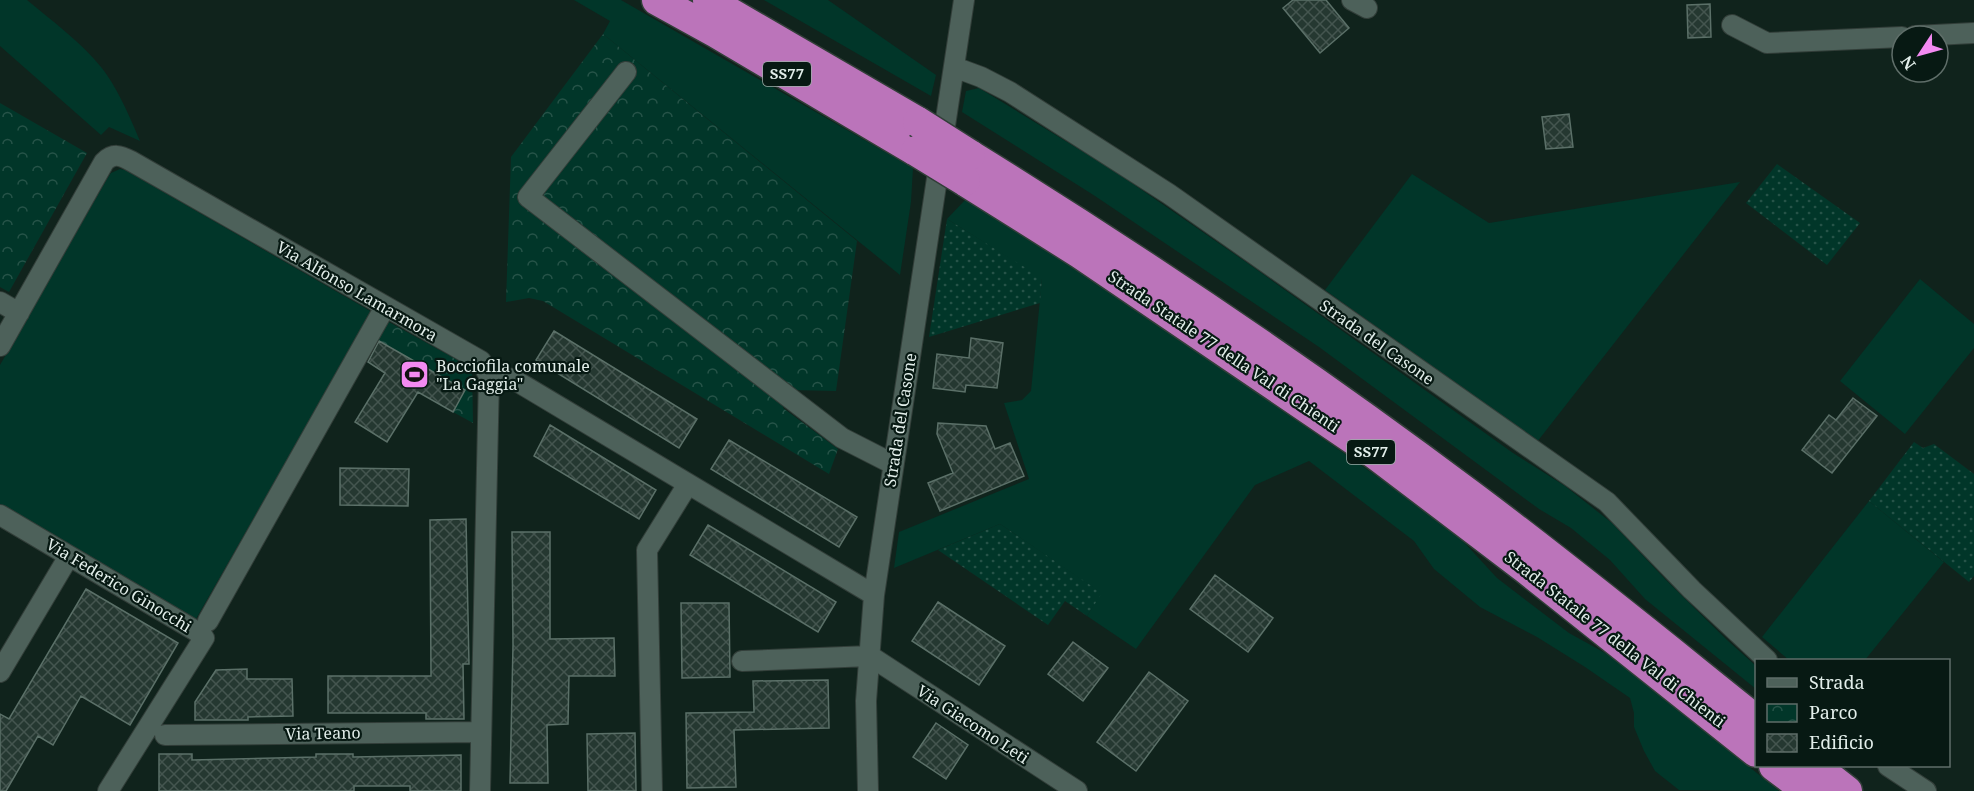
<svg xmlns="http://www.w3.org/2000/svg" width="1974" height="791" font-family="'Noto Serif',serif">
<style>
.grass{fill:#013629}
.park{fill:url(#park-crowns)}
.garden{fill:url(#garden-dots)}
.building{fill:url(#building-cross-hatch);stroke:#5b7068;stroke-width:1.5}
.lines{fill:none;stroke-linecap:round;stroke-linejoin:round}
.minor-casing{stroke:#323e39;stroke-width:22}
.highway-casing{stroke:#323e39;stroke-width:33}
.minor{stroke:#4d615a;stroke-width:20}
.highway{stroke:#bb74ba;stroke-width:30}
.highway-bridge-casing{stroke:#323e39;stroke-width:33;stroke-linecap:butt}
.highway-bridge{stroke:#bb74ba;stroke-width:30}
.labels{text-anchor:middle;stroke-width:4.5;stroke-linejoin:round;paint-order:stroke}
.shield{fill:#071913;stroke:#a0aeaa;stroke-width:1.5}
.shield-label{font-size:15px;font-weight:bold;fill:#e2eeea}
.street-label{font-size:16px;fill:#e2eeea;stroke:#071913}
.poi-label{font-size:16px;fill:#e2eeea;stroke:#071913;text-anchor:start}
</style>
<defs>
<pattern id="park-crowns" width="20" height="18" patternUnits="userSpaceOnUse" patternTransform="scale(1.5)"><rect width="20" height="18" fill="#013629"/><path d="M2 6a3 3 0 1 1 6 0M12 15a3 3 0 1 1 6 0" fill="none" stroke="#265348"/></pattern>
<pattern id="garden-dots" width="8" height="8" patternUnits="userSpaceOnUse" patternTransform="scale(1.5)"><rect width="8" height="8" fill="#013629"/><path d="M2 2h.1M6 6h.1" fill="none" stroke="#265348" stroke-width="1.8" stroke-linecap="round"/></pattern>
<pattern id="building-cross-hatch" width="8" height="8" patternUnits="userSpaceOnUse" patternTransform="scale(1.5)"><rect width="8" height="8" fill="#253831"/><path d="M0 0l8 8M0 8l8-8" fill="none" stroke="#44554f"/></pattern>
</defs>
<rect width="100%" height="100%" fill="#10231c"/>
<path class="grass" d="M0,0H27C52,21 80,41 101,67C116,85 131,119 140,141L109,127L101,135L0,46Z
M574,0H621L913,168L911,202L900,275L603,34L610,21Z
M764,0H828L936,75L931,96Z
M979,88L1113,170L1246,262L1513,453L1565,486L1612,523L1666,580L1727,640L1756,666V689L1645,599L1610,560L1571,528L1539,509L1319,347L1095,196L962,112L966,91Z
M120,169L125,170L372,312L196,619L0,504V365L107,179L111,173Z
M1412,174L1489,223L1740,182L1537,442L1325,290Z
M966,199L1087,274L1451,528L1497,578L1569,633L1616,659L1779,791L1679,790L1655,771L1644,751L1634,727V713L1630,698L1585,667L1537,637L1480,607L1434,569L1414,541L1309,461L1255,485L1136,649L1087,616L1101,593L1000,524L894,568L899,532L1029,479L1004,403L1022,400L1031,391L1042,279L947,219Z
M1920,279L1974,324V348L1905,434L1840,381Z
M1869,501L1944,562L1865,660H1789L1762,637Z"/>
<path class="park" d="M603,34L857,241L836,391L792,390L783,408L838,449L829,474L543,301L529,298L506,302L511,157Z
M0,103L87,153L9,292L0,287Z
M387,321L472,368L473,423L453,412L465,390L377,340Z"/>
<path class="garden" d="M1777,164L1860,223L1827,265L1746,203Z
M947,219L1042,278L1040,303L929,337Z
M1914,442L1923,448L1934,444L1974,474V576L1969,582L1869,501Z
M1000,524L1102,593L1087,616L1065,601L1048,625L938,550Z"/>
<path class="building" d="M1293,0H1326L1349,28L1320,53L1283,8Z
M1710,4L1711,37L1688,38L1687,5Z
M1569,114L1573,147L1546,149L1542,117Z
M554,331L697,419L679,448L536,360Z
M971,338L1003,343L997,388L966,385L965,392L933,388L937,354L969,358Z
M379,341L465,390L453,412L418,392L387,442L355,422L385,373L368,362Z
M1853,398L1877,416L1832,473L1802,450L1829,415L1836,420Z
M938,423L986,426L995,449L1010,443L1024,476L940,511L928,483L953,473L937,434Z
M550,425L656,490L639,519L534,456Z
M729,440L857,517L839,547L711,469Z
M340,468L409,469L408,506L340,505Z
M466,519L469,664H463L464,719H426V713H328V676H431L430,520Z
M708,525L836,602L818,632L690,555Z
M512,532H550V639L614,638L615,676H569L568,724L547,725L548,783H510L513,645Z
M1215,575L1273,618L1248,652L1190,609Z
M86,589L178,643L130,725L81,696L53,745L38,736L6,791H0V714L9,719Z
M938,602L1005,646L979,685L912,641Z
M681,603H729L730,677L682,678Z
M1073,642L1108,668L1083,701L1048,674Z
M247,669V679H292L293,716L248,717V720H195V702L216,670Z
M1149,672L1188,701L1136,771L1097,742Z
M828,680L829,728L734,730L736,787L687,788L686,713L754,712L753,681Z
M936,723L968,745L946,779L913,757Z
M635,733L636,791H588L587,734Z
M159,754H192V760L316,757V754H353V757L461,755V791H410V786H354V791H159Z"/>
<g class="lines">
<defs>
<path id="minor" d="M1352,0L1367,8
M1732,25L1767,43L1902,37
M1915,36L1974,33
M954,67L981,77L1010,92L1169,194L1607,502L1692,590L1767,660
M626,72L528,197L842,438L893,464
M0,302L19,313
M0,346L104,162C113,153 120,155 131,161L481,361L489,376L480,791
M489,376L513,379L874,595
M0,515L201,634L204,638L108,791
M208,621L385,307
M742,661L870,656L1077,791
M0,672L69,556
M165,735L481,732
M1888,766L1926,791
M652,791L647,550L688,484
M868,791L866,701L874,595L964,0"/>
<path id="highway" d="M657,0L715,32L916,151
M708,0L918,122
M970,155C1141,261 1308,373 1469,494C1567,567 1661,644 1756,720
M965,181L1081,254L1375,454L1525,568L1756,752
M1774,766L1807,791
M1815,766L1847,791"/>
</defs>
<use href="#minor" class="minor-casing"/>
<use href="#highway" class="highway-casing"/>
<use href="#minor" class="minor"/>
<use href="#highway" class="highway"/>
<defs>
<path id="highway-bridge" d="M918,122L970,155
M916,151L965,181"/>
</defs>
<use href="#highway-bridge" class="highway-bridge-casing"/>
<use href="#highway-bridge" class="highway-bridge"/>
</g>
<defs>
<symbol id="stadium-square" viewBox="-11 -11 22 22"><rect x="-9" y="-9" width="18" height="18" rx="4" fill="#f38af2" stroke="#071913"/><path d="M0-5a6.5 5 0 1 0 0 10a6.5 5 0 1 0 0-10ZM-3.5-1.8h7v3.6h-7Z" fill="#111"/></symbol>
</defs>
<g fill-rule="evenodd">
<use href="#stadium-square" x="398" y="358" width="33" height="33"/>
</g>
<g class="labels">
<g class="shield">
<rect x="763" y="62" width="48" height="24" rx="4.5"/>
<rect x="1347" y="440" width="48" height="24" rx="4.5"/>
</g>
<g class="shield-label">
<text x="787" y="79">SS77</text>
<text x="1371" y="457">SS77</text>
</g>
<g class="street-label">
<text transform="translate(357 291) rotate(30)" y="6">Via Alfonso Lamarmora</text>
<text transform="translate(1377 342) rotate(35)" y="6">Strada del Casone</text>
<text transform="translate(1224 351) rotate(34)" y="6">Strada Statale 77 della Val di Chienti</text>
<text transform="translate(900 420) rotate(-81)" y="6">Strada del Casone</text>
<text transform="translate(119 585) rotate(31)" y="6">Via Federico Ginocchi</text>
<text transform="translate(1615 639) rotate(38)" y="6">Strada Statale 77 della Val di Chienti</text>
<text transform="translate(973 724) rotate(33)" y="6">Via Giacomo Leti</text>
<text transform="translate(323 733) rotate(-1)" y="6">Via Teano</text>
</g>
<g class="poi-label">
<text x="436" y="372">Bocciofila comunale<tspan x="436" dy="18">"La Gaggia"</tspan></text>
</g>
</g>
<rect x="1755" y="659" width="195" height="108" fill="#071913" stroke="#5f6e69" stroke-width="1.5"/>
<rect x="1767" y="678" width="30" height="9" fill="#4d615a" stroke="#5f6e69" stroke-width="1.5"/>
<text x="1809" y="689" font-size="18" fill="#e2eeea">Strada</text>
<rect x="1767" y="704" width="30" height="18" fill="url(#park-crowns)" stroke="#5f6e69" stroke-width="1.5"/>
<text x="1809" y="719" font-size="18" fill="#e2eeea">Parco</text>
<rect x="1767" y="734" width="30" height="18" fill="url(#building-cross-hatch)" stroke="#5f6e69" stroke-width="1.5"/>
<text x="1809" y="749" font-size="18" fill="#e2eeea">Edificio</text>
<g transform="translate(1920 54) rotate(234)"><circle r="28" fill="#071913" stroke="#5f6e69" stroke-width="1.5"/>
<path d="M0-4.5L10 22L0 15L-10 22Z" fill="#f38af2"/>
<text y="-9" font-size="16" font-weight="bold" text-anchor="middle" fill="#e2eeea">N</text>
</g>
</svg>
